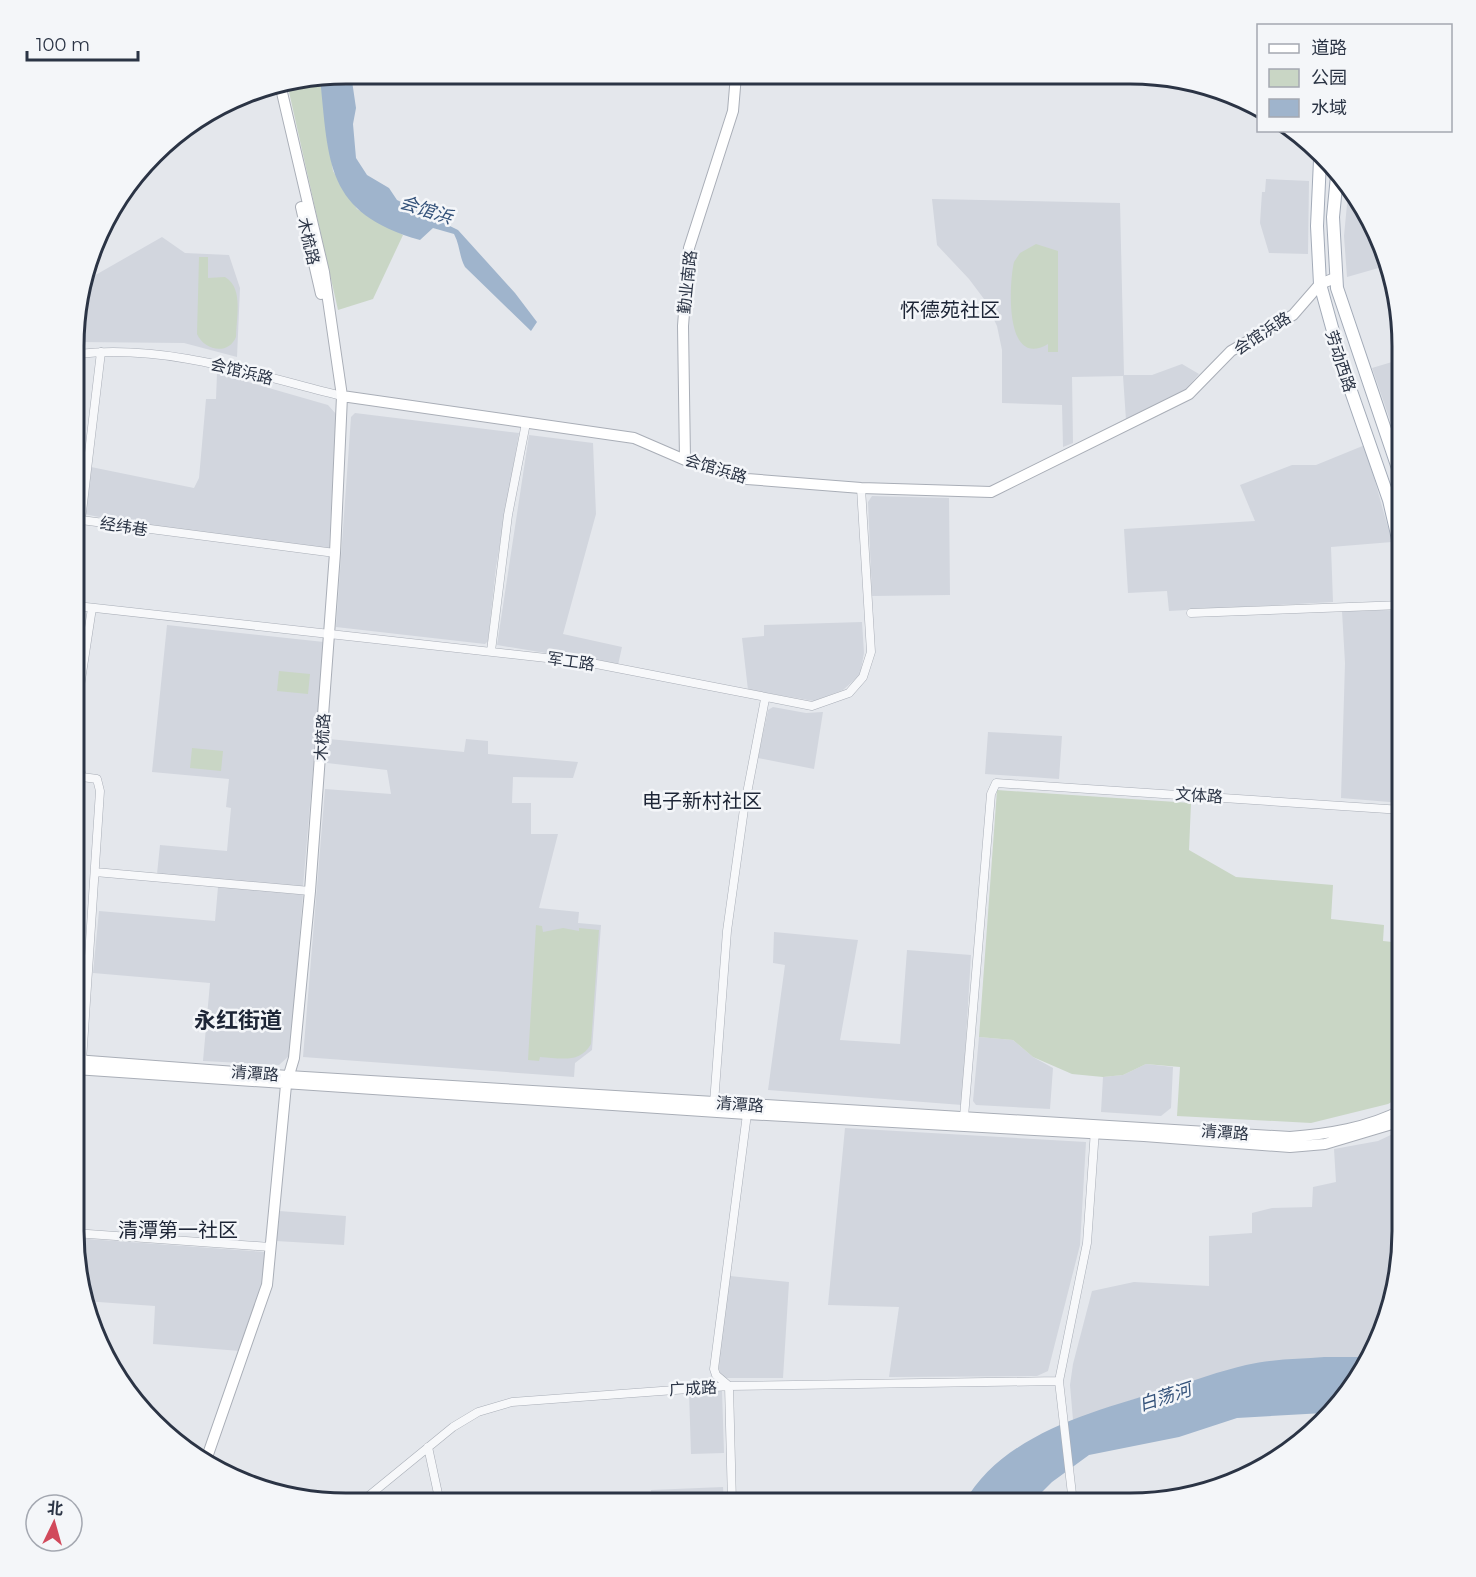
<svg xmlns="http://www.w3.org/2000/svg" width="1476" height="1577" font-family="Montserrat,'Noto Sans SC',sans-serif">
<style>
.built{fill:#d2d6de}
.green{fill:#c9d6c5}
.water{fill:#9fb4cc}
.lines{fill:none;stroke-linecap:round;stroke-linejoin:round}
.street-casing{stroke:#a9aeb7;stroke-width:9}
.secondary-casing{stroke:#a9aeb7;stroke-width:12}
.primary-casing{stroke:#a3abb8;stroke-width:14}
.street{stroke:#f7f8fa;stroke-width:8}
.secondary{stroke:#fff;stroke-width:10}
.primary{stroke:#fff;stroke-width:12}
.labels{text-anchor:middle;stroke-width:5;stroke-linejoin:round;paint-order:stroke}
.street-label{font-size:16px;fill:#2b3445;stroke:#f4f6f9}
.water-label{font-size:18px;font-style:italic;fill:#34527a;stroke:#f4f6f9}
.quarter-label{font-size:20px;fill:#1d2536;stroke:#f4f6f9}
.district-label{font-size:22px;font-weight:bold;fill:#1d2536;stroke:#f4f6f9}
.rim{fill:none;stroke:#2b3445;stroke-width:3}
</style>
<rect width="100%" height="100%" fill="#e4e7ec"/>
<path class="built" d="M1266,179L1309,181L1308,254L1269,253L1260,223L1262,192H1265Z
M1348,194L1357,196L1389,265L1347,277L1344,236Z
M932,199L1120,203L1124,375H1152L1182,364L1199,374L1184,391L1126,420L1123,376L1072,377L1073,443L1063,447L1062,405L1002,403V350L997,326L984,299L969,279L937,245Z
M162,237L185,253L229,255L240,288L237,357L184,343L78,342L79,293L84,278L92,277Z
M1402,359V455L1372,368Z
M217,373L328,405L336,414L329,549L165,530L84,514L91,467L194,488L199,478L206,399H216Z
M355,413L519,433L496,567L488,641L485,644L336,627L351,417Z
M529,435L593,443L596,514L563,634L622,647L618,665L497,645Z
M1365,445L1392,542L1331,547L1333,602L1169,611L1167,591L1128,593L1124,529L1255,521L1240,485L1292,465H1316Z
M78,465L84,466L78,514Z
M872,496L949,498L950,595L872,596L868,502Z
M1402,610V803L1341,798L1345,663L1342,611Z
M862,622L864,653L860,675L843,690L814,701L748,690L742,638L764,636V625Z
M167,625L324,642L303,887L157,874L160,845L227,851L231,808L226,807L229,779L152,772Z
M773,707L806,713L823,712L814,769L758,758L768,710Z
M988,732L1062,736L1059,779L985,774Z
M329,739L464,752L466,739L488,741V754L578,762L573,778L513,777L512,803H531V834H558L539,908L579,912L578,923L601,925L592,1050L575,1063L574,1077L303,1057L325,789L391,794L387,770L327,763Z
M218,887L303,894L290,1055L279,1065L203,1061L210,983L93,973L99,911L215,921Z
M774,932L858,940L840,1040L900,1044L907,950L971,955L962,1105L768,1090L785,965L773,963Z
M75,976H84L79,1044H75Z
M979,1037L1013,1040L1033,1057L1053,1068L1050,1109L976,1105L973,1101Z
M1146,1064L1173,1067L1171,1108L1161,1116L1101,1112L1103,1077L1123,1075Z
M845,1128L1086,1142L1080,1245L1048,1371L1037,1376L889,1377L899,1307L828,1305Z
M1397,1132L1402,1150V1249L1369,1357H1324L1135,1399L1073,1420L1070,1385L1073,1364L1092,1291L1134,1282L1209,1286V1236L1252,1233V1213L1272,1208L1312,1207L1313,1187L1336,1182L1334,1149L1378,1141Z
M279,1211L346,1216L344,1245L276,1241Z
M74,1238L266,1252L262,1287L240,1351L153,1344L155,1306L84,1301Z
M730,1276L789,1282L783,1378H725L720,1374L718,1363Z
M722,1391L724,1453L691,1454L689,1392Z
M723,1487L724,1503H651V1490Z"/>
<path class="green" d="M320,78L333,171L357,209L403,235L373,299L338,310L287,83Z
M1036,244L1058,251V352H1048V344C1004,370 1009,283 1014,262L1020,253Z
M199,257H208V278L225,277C244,288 236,318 236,337C228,356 204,350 197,334Z
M279,671L310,674L308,694L277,691Z
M192,748L223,751L221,771L190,768Z
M997,790L1191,803L1189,850L1236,877L1333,885L1331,919L1384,925L1383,941L1402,943V1096L1388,1104L1311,1123L1177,1116L1180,1067L1146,1064L1123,1075L1103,1077L1072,1074L1033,1057L1013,1040L979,1037Z
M536,925L542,926L543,932L563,928L579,931V928L599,930L591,1044C580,1064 560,1058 540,1057L539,1061L528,1060Z"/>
<path class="water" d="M351,74L356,108L353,124L356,158L367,175L389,188L397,200L458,230L515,293L537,322L531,331L465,267C459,256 460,245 454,234L433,228L420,240C325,213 329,163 320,78Z
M1324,1357H1369L1366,1367L1324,1413L1237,1418L1179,1437L1089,1455L1052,1482L1031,1503H964C1003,1433 1096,1411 1167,1389C1193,1381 1220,1371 1246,1365C1271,1359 1299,1359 1324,1357Z"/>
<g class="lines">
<defs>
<path id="street" d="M101,352L81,520L335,553
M78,354C167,344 257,375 342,396
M77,606L591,663L812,706L849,693L863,677L871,652L861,488
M1191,613L1402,605
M491,651L508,515L526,423
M77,706L92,608
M76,752L82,777L97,779L100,791L82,1061
M95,872L310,891
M714,1103L727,931L744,809L765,699
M964,1117L991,794L996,783L1402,810
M74,1233L270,1247
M428,1447L440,1503
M360,1503L453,1427L478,1412L512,1402L729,1386L1059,1381
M732,1503L729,1386L716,1375L714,1369L747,1114
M1073,1503L1059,1381L1087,1243L1095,1130"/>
<path id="secondary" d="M301,207L321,294
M342,396L634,438L685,460L747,479L861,488L991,492L1189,394L1231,351L1293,315L1320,284L1335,278
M685,460L683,326L689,248L733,111L736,75
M75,1060L288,1076L1290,1137C1328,1134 1368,1128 1402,1110
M75,1069L747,1114L1144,1136L1290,1147L1325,1144L1402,1121
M205,1463L267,1285L286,1085L294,1058L310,891L335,553L342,396L324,272L280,84"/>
<path id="primary" d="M1320,160L1317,226L1320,284L1344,371L1389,500L1402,556
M1337,176L1333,217L1337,288L1402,480"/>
</defs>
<use href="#street" class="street-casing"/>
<use href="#secondary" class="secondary-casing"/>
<use href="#primary" class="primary-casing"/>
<use href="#street" class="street"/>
<use href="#secondary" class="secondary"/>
<use href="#primary" class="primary"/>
</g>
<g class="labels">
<g class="street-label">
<text transform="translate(309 241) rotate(77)" y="6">木梳路</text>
<text transform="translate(687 282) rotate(-84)" y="6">勤业南路</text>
<text transform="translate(1262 333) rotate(-33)" y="6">会馆浜路</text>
<text transform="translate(1341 361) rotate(72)" y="6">劳动西路</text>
<text transform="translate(242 371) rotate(14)" y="6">会馆浜路</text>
<text transform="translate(716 468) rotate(17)" y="6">会馆浜路</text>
<text transform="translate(124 526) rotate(9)" y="6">经纬巷</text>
<text transform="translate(571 661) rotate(8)" y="6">军工路</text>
<text transform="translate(322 737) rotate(-86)" y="6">木梳路</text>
<text transform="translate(1199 795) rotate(4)" y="6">文体路</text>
<text transform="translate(255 1073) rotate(4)" y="6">清潭路</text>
<text transform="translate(740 1104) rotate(4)" y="6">清潭路</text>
<text transform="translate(1225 1132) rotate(4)" y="6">清潭路</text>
<text transform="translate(693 1388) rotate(-3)" y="6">广成路</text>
</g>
<g class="water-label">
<text transform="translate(426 210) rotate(18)" y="6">会馆浜</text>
<text transform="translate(1165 1397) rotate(-18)" y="6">白荡河</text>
</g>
<g class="quarter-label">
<text x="950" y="317">怀德苑社区</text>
<text x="702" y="808">电子新村社区</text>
<text x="178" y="1237">清潭第一社区</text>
</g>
<g class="district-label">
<text x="238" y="1028">永红街道</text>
</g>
</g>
<path d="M0 0H1476V1577H0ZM346 84H1130A262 262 0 0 1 1392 346V1231A262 262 0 0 1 1130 1493H346A262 262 0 0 1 84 1231V346A262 262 0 0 1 346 84Z" fill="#f4f6f9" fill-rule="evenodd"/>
<path class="rim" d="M346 84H1130A262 262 0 0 1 1392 346V1231A262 262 0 0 1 1130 1493H346A262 262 0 0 1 84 1231V346A262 262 0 0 1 346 84Z"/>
<rect x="1257" y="24" width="195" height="108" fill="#f4f6f9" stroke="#a4a8b1" stroke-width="1.5"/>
<rect x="1269" y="44" width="30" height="9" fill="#ffffff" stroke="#a4a8b1" stroke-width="1.5"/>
<text x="1311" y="54" font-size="18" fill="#2b3445">道路</text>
<rect x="1269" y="69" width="30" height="18" fill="#c9d6c5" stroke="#a4a8b1" stroke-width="1.5"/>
<text x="1311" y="84" font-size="18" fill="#2b3445">公园</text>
<rect x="1269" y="99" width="30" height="18" fill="#9fb4cc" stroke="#a4a8b1" stroke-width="1.5"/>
<text x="1311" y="114" font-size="18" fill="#2b3445">水域</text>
<g transform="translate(54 1523) rotate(5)"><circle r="28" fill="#f4f6f9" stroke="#a4a8b1" stroke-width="1.5"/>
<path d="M0-4.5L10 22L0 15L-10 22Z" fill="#d1495b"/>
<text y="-9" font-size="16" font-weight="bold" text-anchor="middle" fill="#2b3445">北</text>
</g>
<path d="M27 51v9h111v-9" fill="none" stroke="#2b3445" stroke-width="3"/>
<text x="36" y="51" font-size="18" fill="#2b3445" stroke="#f4f6f9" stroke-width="4.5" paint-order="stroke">100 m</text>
</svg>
